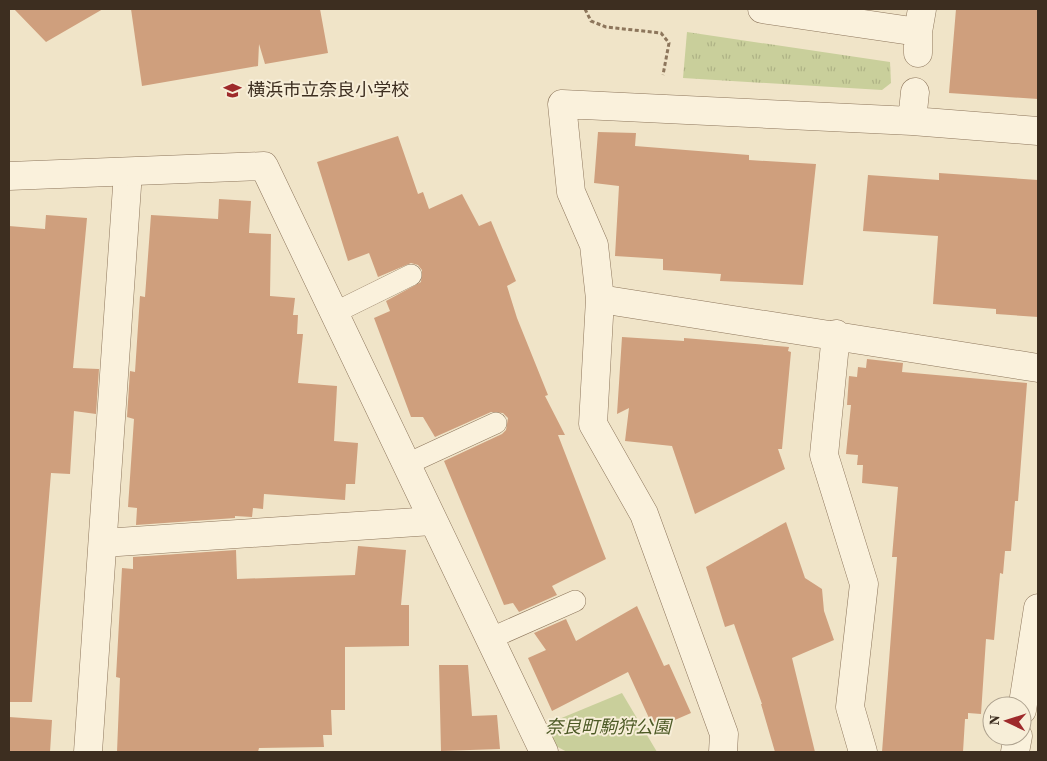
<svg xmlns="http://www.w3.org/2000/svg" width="1047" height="761" font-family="'Source Serif 4','Noto Sans JP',serif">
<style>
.grass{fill:url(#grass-tufts)}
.park{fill:#c9cf9b}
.building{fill:#cf9f7d}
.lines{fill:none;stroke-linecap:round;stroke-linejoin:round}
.service-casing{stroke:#8d765c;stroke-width:22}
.minor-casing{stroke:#8d765c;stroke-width:29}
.tertiary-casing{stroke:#8d765c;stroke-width:29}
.path{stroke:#8d765c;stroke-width:3;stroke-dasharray:4 2.5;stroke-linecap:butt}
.service{stroke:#faf1dc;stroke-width:21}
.minor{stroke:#faf1dc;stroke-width:28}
.tertiary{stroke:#faf1dc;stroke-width:28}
.labels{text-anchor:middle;stroke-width:4;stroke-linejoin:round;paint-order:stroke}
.poi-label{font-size:18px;fill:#3d2e20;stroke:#f7eed8;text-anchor:start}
.park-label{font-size:18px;font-style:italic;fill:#4d5a26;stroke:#f7eed8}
</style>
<defs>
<pattern id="grass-tufts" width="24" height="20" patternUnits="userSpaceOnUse" patternTransform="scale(1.25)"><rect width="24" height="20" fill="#c9cf9b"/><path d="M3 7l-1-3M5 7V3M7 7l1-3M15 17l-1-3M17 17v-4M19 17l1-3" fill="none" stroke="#aeb285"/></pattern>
</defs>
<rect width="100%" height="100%" fill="#f0e4c8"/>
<path class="grass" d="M687,32L890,62L891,83L882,90L683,78Z"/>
<path class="park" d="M622,693L657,752H567L556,746L547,724Z"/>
<path class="building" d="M14,9H103L46,42Z
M131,9H320L328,53L265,64L259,44L258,66L142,86Z
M956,9H1038V99L949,93Z
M598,132L636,133L635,146L749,155V160L816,164L803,285L720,281L721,274L663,270V259L615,256L619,186L594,183Z
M398,136L418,194L423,192L429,209L462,194L479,226L491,221L516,281L507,286L517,318L548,395L545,396L565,435H558L606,559L552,586L557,595L519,612L513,603L504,605L444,461L502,434L506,430L508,418L503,413L491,412L435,437L423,417H411L374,318L390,311L386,301L421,282L422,270L418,265L411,263L378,277L369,253L348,261L317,162Z
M939,173L1038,180V317L996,314V309L933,304L938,236L863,231L868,175L939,180Z
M219,199L251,201L249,233L271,234L270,296L295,298L293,315H298L297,334H303L298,383L337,386L334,441L358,443L355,484H346L345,500L264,494L263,509L253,508L252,517L235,516V518L136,525L137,508L128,507L134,419L127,417L130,371L135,372L140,296L145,297L151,215L218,219Z
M46,215L87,218L73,368L99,369L96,414L74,411L70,474L51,473L32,702H9V226L45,229Z
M622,337L684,341V338L789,347L788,351L791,352L782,449H778L785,469L695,514L672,446L625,441L629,408L617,414Z
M867,359L903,363L902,372L1027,383L1018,501H1015L1011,551H1005L1003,574L1000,573L994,640L986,639L981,714L968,713V719H965L963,752H882L897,557H892L898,487L862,483L863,465H857L858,455L846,454L851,405H847L849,376L857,377L858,367L866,368Z
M786,522L805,578L822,589L824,611L834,640L792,658L815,752H775L761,704H762L734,624L725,627L706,567Z
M358,546L406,550L401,605H409V646L345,647V710H331L332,735H323L324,747L259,748L258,752H117L120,678L116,677L122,568L133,569V557L236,550L237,579L355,575Z
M637,606L664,666L669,664L691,713L654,729L628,672L552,711L528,658L546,650L534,633L566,619L576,641Z
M439,665H468L472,716L497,715L500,749L441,751Z
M9,717L52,720L50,752H9Z"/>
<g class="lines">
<defs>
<path id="service" d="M334,313L411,275
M405,465L496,423
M489,639L575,601"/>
<path id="minor" d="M762,9L918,32
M918,53V32L922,9
M912,121L915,92
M600,299L1038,368
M836,334L824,455L864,584L850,707L863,752
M103,543L432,521
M1022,710L1038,608
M88,752L128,172
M723,752L724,734L644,514L593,424L600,299L594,245L571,192L562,104L912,121L1038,131
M1015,752L1018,736"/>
<path id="tertiary" d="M9,176L264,166L544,752"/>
</defs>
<use href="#service" class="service-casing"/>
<use href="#minor" class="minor-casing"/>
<use href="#tertiary" class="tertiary-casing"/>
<path class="path" d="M585,9L591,21L606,27L661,33L669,43L663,75"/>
<use href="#service" class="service"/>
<use href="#minor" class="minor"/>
<use href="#tertiary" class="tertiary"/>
</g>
<defs>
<symbol id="school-bare" viewBox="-9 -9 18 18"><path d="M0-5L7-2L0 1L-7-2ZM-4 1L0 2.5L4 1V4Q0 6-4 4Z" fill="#9e2a2b" stroke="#f7eed8" stroke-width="2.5" paint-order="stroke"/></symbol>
</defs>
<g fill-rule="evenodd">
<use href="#school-bare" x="220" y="78" width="25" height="25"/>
</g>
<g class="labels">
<g class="poi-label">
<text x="247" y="96">横浜市立奈良小学校</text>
</g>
<g class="park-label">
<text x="608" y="733">奈良町駒狩公園</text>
</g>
</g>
<rect width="1047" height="761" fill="none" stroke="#3d2e20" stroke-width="20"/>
<g transform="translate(1007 721) rotate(274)"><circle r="24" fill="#f7eed8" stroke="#ada18e"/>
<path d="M0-4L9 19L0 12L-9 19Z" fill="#9e2a2b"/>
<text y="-8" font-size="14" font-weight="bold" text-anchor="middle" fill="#3d2e20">N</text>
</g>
</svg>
